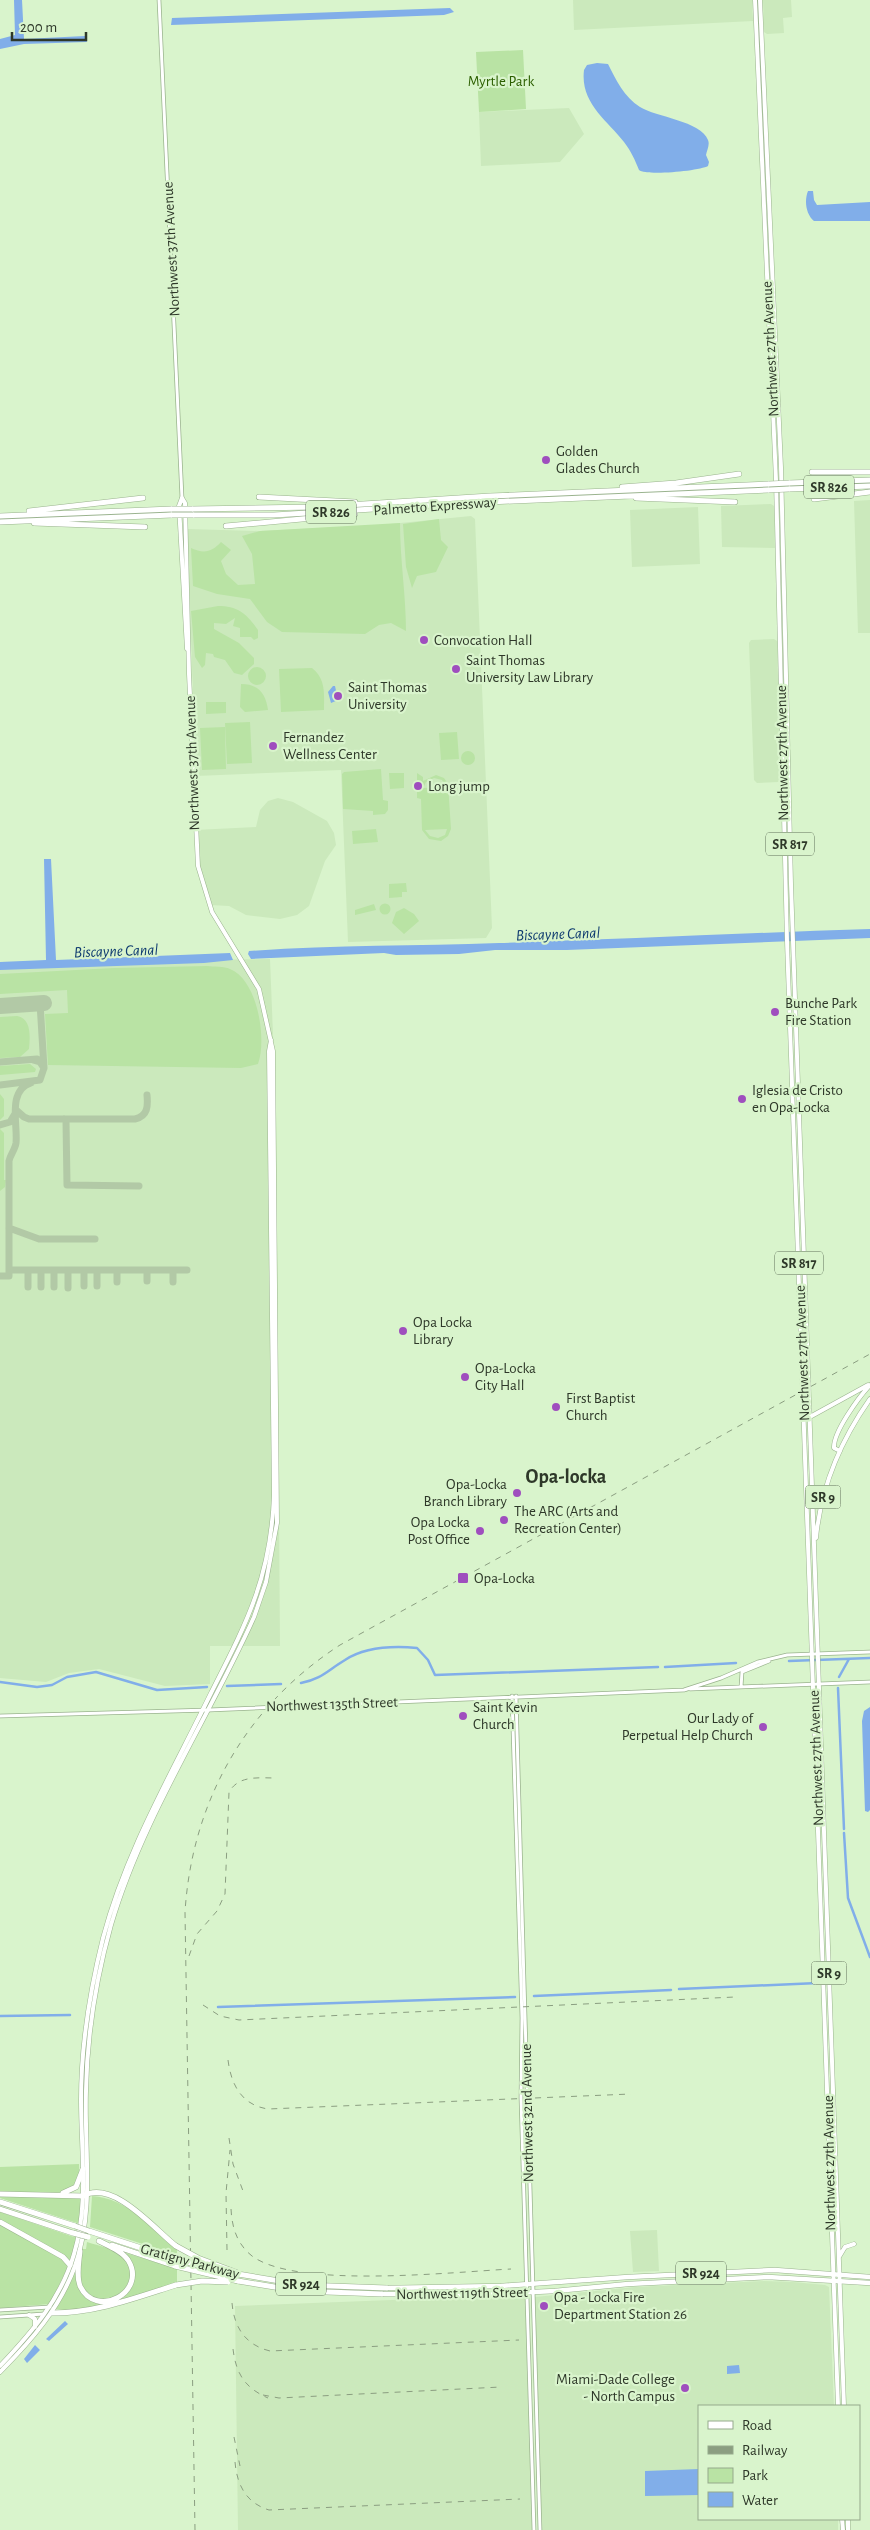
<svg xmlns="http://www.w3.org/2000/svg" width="870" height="2530" font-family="'Alegreya Sans',sans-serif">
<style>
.built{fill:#cbe9bc}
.green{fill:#b9e3a4;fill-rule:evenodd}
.water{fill:#81aee9}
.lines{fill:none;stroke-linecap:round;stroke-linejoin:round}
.canal{stroke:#81aee9;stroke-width:2.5}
.taxiway{stroke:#b2c9a6;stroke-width:7}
.runway{stroke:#b2c9a6;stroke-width:16}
.secondary-casing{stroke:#9ab38e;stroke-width:4.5}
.primary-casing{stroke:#9ab38e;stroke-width:5}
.trunk-casing{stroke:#9ab38e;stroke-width:5.5}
.motorway-casing{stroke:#9ab38e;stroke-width:6}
.secondary{stroke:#fff;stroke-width:3}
.primary{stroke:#fff;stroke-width:4}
.trunk{stroke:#fff;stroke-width:4.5}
.motorway{stroke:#fff;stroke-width:5}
.rail{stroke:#8b9e81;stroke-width:1;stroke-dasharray:6 6;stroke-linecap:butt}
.motorway-bridge-casing{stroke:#9ab38e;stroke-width:6;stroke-linecap:butt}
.motorway-bridge{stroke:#fff;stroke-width:5}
.poi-dot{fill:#9f4ebe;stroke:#d9f4cc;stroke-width:2}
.labels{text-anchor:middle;stroke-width:4.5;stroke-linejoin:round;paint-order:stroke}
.shield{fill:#d9f4cc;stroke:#61705a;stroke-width:1}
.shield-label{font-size:14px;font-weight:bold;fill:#2e3829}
.park-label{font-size:15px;fill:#2c5f00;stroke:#d9f4cc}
.street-label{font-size:15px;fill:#2e3829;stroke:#d9f4cc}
.poi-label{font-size:15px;fill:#2e3829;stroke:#d9f4cc;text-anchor:start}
.water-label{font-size:16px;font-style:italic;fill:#0f3b70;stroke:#d9f4cc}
.district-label{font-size:20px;font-weight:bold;fill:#2e3829;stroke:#d9f4cc}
</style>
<rect width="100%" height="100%" fill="#d9f4cc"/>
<path class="built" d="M573,0H752L753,21L574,30Z
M763,0H791L792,17L783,18L784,33L767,34L764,32Z
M569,108L584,134L560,162L481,166L479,112Z
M870,500V633H858L854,501Z
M771,504L774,506L775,548L722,547L721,506Z
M698,507L700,564L632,567L630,510Z
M471,516L475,519L492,928L486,938L348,942L341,770L196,776L187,529L260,531L380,525Z
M774,639L777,641L781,779L778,782L757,783L754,780L749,643L751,640Z
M278,798L293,802L327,821L334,833L336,845L325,861L309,906L297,915L280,919L246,915L229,906L210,905L202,882L195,830L256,827L260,810L268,801Z
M270,959L276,1111L280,1646H210V1684L165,1686L99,1669L69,1673L46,1682L0,1678V962Z
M657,2230L659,2271L633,2272L630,2231Z
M764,2281L793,2282L825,2285L829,2287L834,2406H699V2519H838V2530H542L535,2297L635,2287Z
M525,2295L532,2530H238L235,2306Z"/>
<path class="green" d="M523,50L526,109L479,112L476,52Z
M439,519L441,540L448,547L436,572L417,576L412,588L406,567L403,524Z
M400,523C400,560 406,595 406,631L391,623L379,625L365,634L282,632L267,622L250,599L217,594L193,586L191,548C204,554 212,552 221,542L231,550L221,561L226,574L238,585L255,584L252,554L242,536L260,531Z
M218,606C238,606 247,614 258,630V638L254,640L251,637H240V628L233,626L235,618L226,624L214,623V629L239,643L254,658V664L242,675L234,673L225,660L214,657L213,654L206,653L205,665L202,668L195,657L191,611Z
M248 676a9 9 0 1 1 18 0a9 9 0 1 1-18 0Z
M312,668C326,679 324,693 324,710L281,712L279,669Z
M241,684C258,684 266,693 268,710L245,712L240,707Z
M206,702H226V713L206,714Z
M250,722L252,763L227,764L225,723Z
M225,727L226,769L202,770L200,728Z
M457,732L459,759L441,760L439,733Z
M461 758a7 7 0 1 1 14 0a7 7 0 1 1-14 0Z
M381,769L383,800L388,801V810L385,814L373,815V811L343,809L342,774L344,772Z
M389,773H404V788L390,789Z
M417,773L423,777V781L436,775L444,778L448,784L451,829L448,836L441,841L429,839L422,830L421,799L417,798ZM434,778L442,780L446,787L423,788L426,782ZM447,829L445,835L438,838L430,836L425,830Z
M376,829L378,842L353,844L352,831Z
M406,883L407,892H402V897L389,898V884Z
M379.5 909a5.5 5.5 0 1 1 11 0a5.5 5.5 0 1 1-11 0Z
M374,904L376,910L355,915V910Z
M404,908L414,914L419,921L404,934L392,923L396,912Z
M207,966C214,967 224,966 230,969C258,980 267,1040 258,1064L241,1068L48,1065L45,1014L68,1013L67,990L0,994V974L114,968Z
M17,1016C32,1019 30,1037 29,1049L20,1057L0,1058V1017Z
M30,1064L36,1069L35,1072L0,1075V1066Z
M0,1094L4,1099V1116L0,1120Z
M0,1129L4,1133V1180H6L5,1187L0,1191Z
M79,2164C79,2172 80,2181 74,2186C60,2199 18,2193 0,2192V2167Z
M0,2195L81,2198L80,2224L0,2198Z
M92,2196C130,2199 148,2227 177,2247V2255L90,2227Z
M0,2212L77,2238L70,2260L0,2220Z
M0,2223L63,2258L68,2266L50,2304L0,2308Z
M87,2242C99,2246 114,2248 123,2257C148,2281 104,2318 85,2290C82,2285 79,2277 79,2271C80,2265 82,2256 83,2249H86Z
M126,2253L177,2269V2283L119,2301C137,2288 137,2270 126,2253Z
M76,2266L78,2282L96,2303L106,2304L74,2311L56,2309Z"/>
<path class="water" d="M14,0H22L24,39L85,36L87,42L24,44L0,49V39L15,35Z
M450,8L454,12L444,15L171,25L172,18Z
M597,63L608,64C616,80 624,97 640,107C656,117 701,121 708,140C710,145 707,150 706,155L709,162L708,166C699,171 646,176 639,170C635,160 631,151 624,142C607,120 580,103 584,70L587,65Z
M808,191H813L814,200L817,205L870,202V221H814C806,214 804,201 808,191Z
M333,686H335L338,700L331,703L328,692Z
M44,859H51L56,960L230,953L233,960L204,963L0,970V962L46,960Z
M870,929V938L567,950H495L459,954L396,955L384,953L251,959L248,954L249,951C332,945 416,946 499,943C623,939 746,933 870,929Z
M870,1707V1810L868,1812L865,1811L862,1721L864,1711Z
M65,2321L68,2324L49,2341L46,2339Z
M35,2345L40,2350L27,2363L24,2359Z
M739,2365L740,2373L727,2374V2366Z
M699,2469V2495L645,2496V2471Z"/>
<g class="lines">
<path class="canal" d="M789,1661L870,1658
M665,1667L736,1663
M839,1677L849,1659
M0,1682L37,1687L52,1685L67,1677L96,1672L157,1690L207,1687
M301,1683C322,1679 328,1670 345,1660C365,1647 395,1646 417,1648L428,1660L435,1675L658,1667
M227,1686L281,1684
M838,1688L844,1829
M844,1833L848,1898L870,1957
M679,1989L818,1983
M534,1996L671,1990
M218,2007L515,1997
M0,2016L70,2015"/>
<path class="taxiway" d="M40,1003L44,1068
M0,1062L37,1059
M0,1085L40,1080L44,1068L40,1062L33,1060
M16,1110L24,1117L29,1119H135C148,1116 148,1106 147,1095
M64,1119L66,1121L67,1185L139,1186
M0,1125L10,1122L16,1112
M9,1228L39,1239H95
M9,1270H187
M41,1270V1287
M54,1270V1287
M68,1270V1288
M84,1270V1286
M97,1270V1286
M147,1270V1281
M173,1270V1282
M0,1276H9V1161C10,1155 15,1150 16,1143C18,1125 7,1090 31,1083
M117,1282V1270
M28,1287V1270"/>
<path class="runway" d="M0,1006L44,1003"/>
<defs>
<path id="secondary" d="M159,0L182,498
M741,1687L742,1672L769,1661
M690,1689L870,1682
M512,1696L522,2018L521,2098L534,2530
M516,1696C524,1974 531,2252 540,2530
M0,1716L209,1710L684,1690L721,1678L758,1662L787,1655L870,1652
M0,2310L50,2307
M0,2317L44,2314"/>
<path id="primary" d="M755,0L776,480L787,941L838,2406
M760,0L781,467L791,884L844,2406
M182,498L179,506L187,649
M808,1418L868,1385
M840,1451L834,1448C833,1432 859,1397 870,1385
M816,1538C821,1487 841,1440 870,1399
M839,2257L845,2247L854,2244
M29,2315L35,2319V2327
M0,2366C32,2332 61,2299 74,2254C89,2204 81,2151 81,2100C81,2045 90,1990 103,1938C126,1851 172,1773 211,1693C247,1622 271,1577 274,1495L269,1051L271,1040
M0,2372C31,2341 60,2308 75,2266C95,2209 84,2150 86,2091C87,2035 96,1979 111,1925C143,1816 208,1720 254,1617L266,1582L277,1523L273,1051L259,989L212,912L198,866L189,674L185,503L182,498
M842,2519L843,2530
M848,2519V2530"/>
<path id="trunk" d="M387,2288L501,2286L628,2277L775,2270L870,2277
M382,2294L471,2295L555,2291L628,2284L768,2277L870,2283"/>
<path id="motorway" d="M812,472H870
M789,483L870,480
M622,487L676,483L739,474
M789,489L870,486
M259,497L355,502
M636,498L735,502
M814,499L870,492
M192,509L316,507L490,496L769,484
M29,511L143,498
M193,515H274L489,502L769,490
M0,516L172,509
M0,522L172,515
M34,523L145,527
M226,526L355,514
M63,2193L76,2187L83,2169
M0,2194L83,2196C114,2179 155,2230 176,2246
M0,2202L75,2226
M0,2209L73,2233
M0,2222L63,2257L70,2265
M89,2231L175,2259
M112,2245L175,2266
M80,2251C79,2262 76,2275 80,2286C96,2320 148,2292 128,2260C122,2251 109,2246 99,2241
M238,2274L303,2285L387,2288
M238,2281L299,2291L382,2294
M52,2313C96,2313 135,2298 176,2285"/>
</defs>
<use href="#secondary" class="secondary-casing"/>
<use href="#primary" class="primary-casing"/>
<use href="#trunk" class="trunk-casing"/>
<use href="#motorway" class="motorway-casing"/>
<use href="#secondary" class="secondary"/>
<use href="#primary" class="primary"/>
<use href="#trunk" class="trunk"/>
<use href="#motorway" class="motorway"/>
<path class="rail" d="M189,1956L197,1934L217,1911L225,1894L229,1792C239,1775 258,1778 276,1778
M203,2005L220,2016L239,2020L735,1997
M228,2060C231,2084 241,2105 268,2109L631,2094
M229,2138L233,2164L243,2191
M231,2209C232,2228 237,2244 252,2256C296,2289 453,2272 511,2269
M227,2250L226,2193L230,2150
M232,2303C234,2327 245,2345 270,2351L519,2340
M233,2349C236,2374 245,2388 268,2398
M263,2395L279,2398L501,2387
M234,2437L240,2466
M235,2462C237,2485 246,2503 269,2510L520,2499
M195,2530L185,1912C192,1801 246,1706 340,1645L870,1354"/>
<defs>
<path id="motorway-bridge" d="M769,484L789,483
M769,490L789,489
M172,509H192
M172,515H193
M75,2226L89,2231
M73,2233L88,2237
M176,2246L198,2258L238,2273
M175,2259L227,2272
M175,2266L238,2281
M176,2285L202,2281L228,2282"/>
</defs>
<use href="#motorway-bridge" class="motorway-bridge-casing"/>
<use href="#motorway-bridge" class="motorway-bridge"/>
</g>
<g class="poi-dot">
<circle cx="546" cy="460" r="5"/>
<circle cx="424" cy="640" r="5"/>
<circle cx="456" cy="669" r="5"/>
<circle cx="338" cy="696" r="5"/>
<circle cx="273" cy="746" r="5"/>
<circle cx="418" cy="786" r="5"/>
<circle cx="775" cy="1012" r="5"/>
<circle cx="742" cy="1099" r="5"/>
<circle cx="403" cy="1331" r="5"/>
<circle cx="465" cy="1377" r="5"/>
<circle cx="556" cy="1407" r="5"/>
<circle cx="517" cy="1493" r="5"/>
<circle cx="504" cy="1520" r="5"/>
<circle cx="480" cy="1531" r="5"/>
<rect x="457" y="1572" width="12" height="12" rx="2.5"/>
<circle cx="463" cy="1716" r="5"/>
<circle cx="763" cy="1727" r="5"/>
<circle cx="544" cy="2306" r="5"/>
<circle cx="685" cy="2388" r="5"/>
</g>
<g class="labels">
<g class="shield">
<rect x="804" y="475.5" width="50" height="23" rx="4"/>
<rect x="306" y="500.5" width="50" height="23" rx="4"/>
<rect x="766" y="832.5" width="48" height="23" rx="4"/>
<rect x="775" y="1251.5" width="48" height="23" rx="4"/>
<rect x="805.5" y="1485.5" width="35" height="23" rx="4"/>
<rect x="811.5" y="1961.5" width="35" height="23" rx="4"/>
<rect x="676" y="2261.5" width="50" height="23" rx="4"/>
<rect x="276" y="2272.5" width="50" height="23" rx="4"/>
</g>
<g class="shield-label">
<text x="829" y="492">SR 826</text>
<text x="331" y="517">SR 826</text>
<text x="790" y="849">SR 817</text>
<text x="799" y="1268">SR 817</text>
<text x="823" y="1502">SR 9</text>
<text x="829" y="1978">SR 9</text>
<text x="701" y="2278">SR 924</text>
<text x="301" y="2289">SR 924</text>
</g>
<g class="park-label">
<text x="501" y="86">Myrtle Park</text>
</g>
<g class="street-label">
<text transform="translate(171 249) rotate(-93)" y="5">Northwest 37th Avenue</text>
<text transform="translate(770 349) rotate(-93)" y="5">Northwest 27th Avenue</text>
<text transform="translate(435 506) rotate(-4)" y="5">Palmetto Expressway</text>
<text transform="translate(782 753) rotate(-91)" y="5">Northwest 27th Avenue</text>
<text transform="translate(192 763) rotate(-92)" y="5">Northwest 37th Avenue</text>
<text transform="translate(802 1353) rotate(-92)" y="5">Northwest 27th Avenue</text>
<text transform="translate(332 1704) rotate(-2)" y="5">Northwest 135th Street</text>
<text transform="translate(816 1758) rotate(-92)" y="5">Northwest 27th Avenue</text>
<text transform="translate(527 2113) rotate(-91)" y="5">Northwest 32nd Avenue</text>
<text transform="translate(829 2163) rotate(-91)" y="5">Northwest 27th Avenue</text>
<text transform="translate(190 2261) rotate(15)" y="5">Gratigny Parkway</text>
<text transform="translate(462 2293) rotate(-1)" y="5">Northwest 119th Street</text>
</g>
<g class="poi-label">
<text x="556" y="456">Golden<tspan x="556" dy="17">Glades Church</tspan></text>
<text x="434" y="645">Convocation Hall</text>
<text x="466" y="665">Saint Thomas<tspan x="466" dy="17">University Law Library</tspan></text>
<text x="348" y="692">Saint Thomas<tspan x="348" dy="17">University</tspan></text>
<text x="283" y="742">Fernandez<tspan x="283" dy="17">Wellness Center</tspan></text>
<text x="428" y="791">Long jump</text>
<text x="785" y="1008">Bunche Park<tspan x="785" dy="17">Fire Station</tspan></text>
<text x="752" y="1095">Iglesia de Cristo<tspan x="752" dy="17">en Opa-Locka</tspan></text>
<text x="413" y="1327">Opa Locka<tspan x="413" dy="17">Library</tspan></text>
<text x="475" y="1373">Opa-Locka<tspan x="475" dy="17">City Hall</tspan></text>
<text x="566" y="1403">First Baptist<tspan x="566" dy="17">Church</tspan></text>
<text x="507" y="1489" text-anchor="end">Opa-Locka<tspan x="507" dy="17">Branch Library</tspan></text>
<text x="514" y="1516">The ARC (Arts and<tspan x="514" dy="17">Recreation Center)</tspan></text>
<text x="470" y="1527" text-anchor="end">Opa Locka<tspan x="470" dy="17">Post Office</tspan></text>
<text x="474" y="1583">Opa-Locka</text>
<text x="473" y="1712">Saint Kevin<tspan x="473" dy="17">Church</tspan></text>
<text x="753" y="1723" text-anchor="end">Our Lady of<tspan x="753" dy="17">Perpetual Help Church</tspan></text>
<text x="554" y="2302">Opa - Locka Fire<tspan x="554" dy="17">Department Station 26</tspan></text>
<text x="675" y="2384" text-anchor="end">Miami-Dade College<tspan x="675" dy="17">- North Campus</tspan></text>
</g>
<g class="water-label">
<text transform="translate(558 933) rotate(-2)" y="6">Biscayne Canal</text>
<text transform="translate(116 950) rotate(-2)" y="6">Biscayne Canal</text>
</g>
<g class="district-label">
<text x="566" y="1483">Opa-locka</text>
</g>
</g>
<rect x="698" y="2405" width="162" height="115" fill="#d9f4cc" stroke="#95a98b"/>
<rect x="708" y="2421" width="25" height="8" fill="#ffffff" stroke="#95a98b"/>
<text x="742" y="2430" font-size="15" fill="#2e3829">Road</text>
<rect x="708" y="2446" width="25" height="8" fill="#8b9e81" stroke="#95a98b"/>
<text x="742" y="2455" font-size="15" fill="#2e3829">Railway</text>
<rect x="708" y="2468" width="25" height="15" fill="#b9e3a4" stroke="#95a98b"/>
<text x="742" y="2480" font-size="15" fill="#2e3829">Park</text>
<rect x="708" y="2492" width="25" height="15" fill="#81aee9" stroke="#95a98b"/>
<text x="742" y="2505" font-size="15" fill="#2e3829">Water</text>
<path d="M12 32v8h74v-8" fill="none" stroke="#2e3829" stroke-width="2.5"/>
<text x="20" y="32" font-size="15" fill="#2e3829" stroke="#d9f4cc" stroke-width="4" paint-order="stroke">200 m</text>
</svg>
